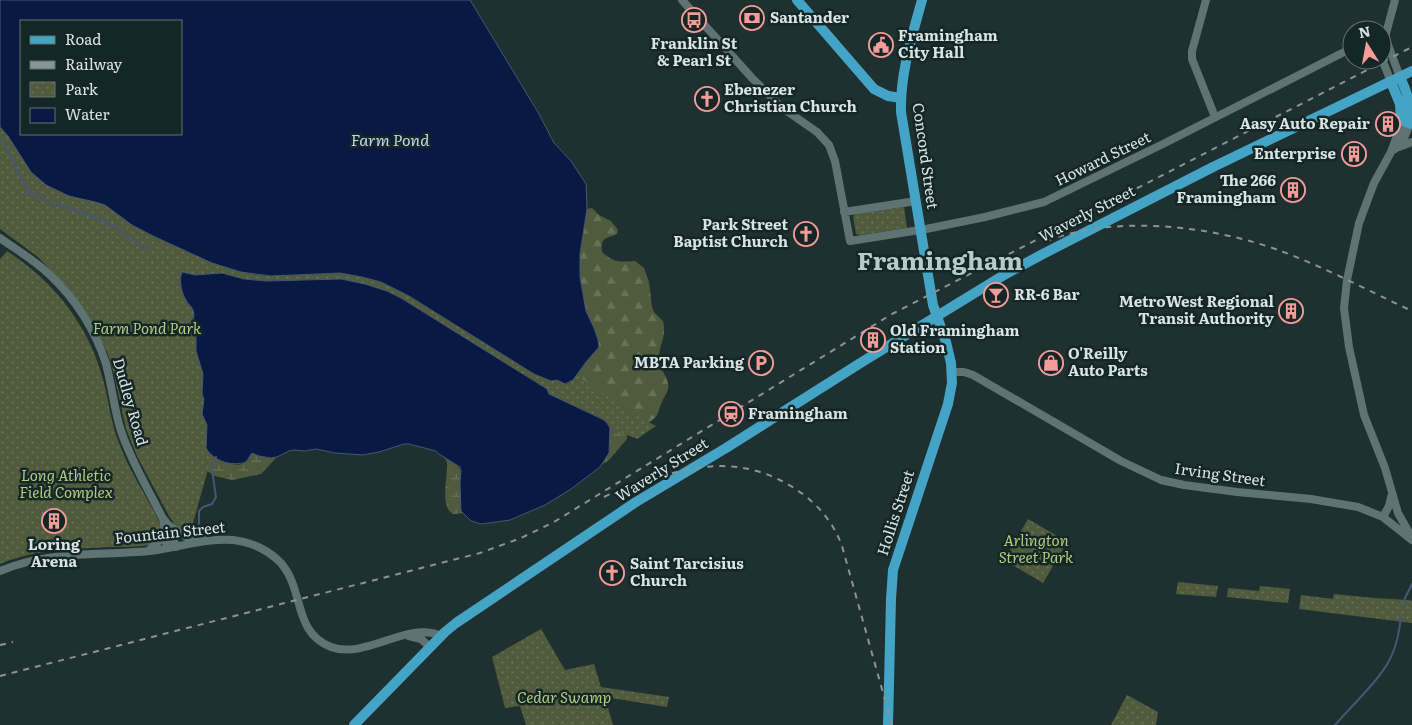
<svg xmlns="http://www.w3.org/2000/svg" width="1412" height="725" font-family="Literata,serif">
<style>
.forest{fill:url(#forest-firs)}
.wetland{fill:url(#wetland-marsh)}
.park{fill:url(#park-dots)}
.water{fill:#081a43;stroke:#475773;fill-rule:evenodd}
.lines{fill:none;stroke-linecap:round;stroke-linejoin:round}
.stream{stroke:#475773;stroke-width:2}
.minor{stroke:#607373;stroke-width:8}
.major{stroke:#43a4c5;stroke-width:10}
.rail{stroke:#879595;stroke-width:2;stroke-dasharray:6 6;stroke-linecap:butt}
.labels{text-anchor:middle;stroke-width:5;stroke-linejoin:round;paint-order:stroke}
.poi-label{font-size:15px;font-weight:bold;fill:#d9e4e4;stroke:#152626;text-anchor:start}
.street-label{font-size:15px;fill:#d9e4e4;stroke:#152626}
.park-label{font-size:15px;font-style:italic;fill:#afcd7d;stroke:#152626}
.water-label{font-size:16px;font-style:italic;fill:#c4d4f1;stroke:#152626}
.town-label{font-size:25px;font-weight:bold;fill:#b6cbca;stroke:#152626}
</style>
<defs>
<pattern id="forest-firs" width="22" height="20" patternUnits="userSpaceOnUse" patternTransform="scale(1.25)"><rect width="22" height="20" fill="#4f5b3c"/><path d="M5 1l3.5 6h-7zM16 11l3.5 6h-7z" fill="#687258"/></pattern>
<pattern id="wetland-marsh" width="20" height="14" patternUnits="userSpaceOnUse" patternTransform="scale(1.25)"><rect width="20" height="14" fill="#4f5b3c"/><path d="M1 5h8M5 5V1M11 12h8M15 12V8" fill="none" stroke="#687258"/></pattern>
<pattern id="park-dots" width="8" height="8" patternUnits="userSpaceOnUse" patternTransform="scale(1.25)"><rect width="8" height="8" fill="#4f5b3c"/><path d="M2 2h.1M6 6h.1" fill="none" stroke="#687258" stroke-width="1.8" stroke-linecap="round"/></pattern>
</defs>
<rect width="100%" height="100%" fill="#1f3030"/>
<path class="forest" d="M592,208L599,215L611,221L618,230L617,234C606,239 600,237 602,252C614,263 619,262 635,261L644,268L649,282L652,307L654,312L663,321C667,338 659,343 659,359C658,367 665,373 667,380C671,390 665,394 662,402C657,412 660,417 647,423L575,378L586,362L599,347L598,340L594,328L586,311L580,277V254L587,209Z"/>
<path class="wetland" d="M175,257L212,455C222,460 238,471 248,460C249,458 250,455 252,453L265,457H277L261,474L232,480L215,476L207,471Z
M608,425L627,434V439L609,460L603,464L609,453L610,433Z
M443,457L457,465L461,471L460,476L461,509L463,513C460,513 457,514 454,514C439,510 448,474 447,464C447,460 446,460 443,457Z"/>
<path class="park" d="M0,127L8,136L31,172L46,185L69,196L95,202L105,205L132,225L146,232L219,265L241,272L257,275L280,276L340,273L362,277L381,282L409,296L534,374L551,381L557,380L567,384L573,380L577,375L628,411L656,426L637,439L610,428L607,423L601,418L549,394L547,389L532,379L352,281L329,279L266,281L244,279L222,273L195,275L182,272L180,278L182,292L187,303L193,309L194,315L192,320L196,335V351L203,374L202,394L204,398L202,413L207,425V432L205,445L208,452L212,455L190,534L176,526L169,516L137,456L126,429L114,374L107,352L89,319L68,288L38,257L0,229Z
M904,207L907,228L860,235L856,234L853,217L855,214Z
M7,251C55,282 90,327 104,383C109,403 111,423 119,443C126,462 136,479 146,497C151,506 157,515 160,525C161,535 157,538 150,545C137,547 124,547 111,547C73,549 36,549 0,564V259Z
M1028,519L1066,541V544L1043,583L1004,560Z
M1178,582L1218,586L1216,597L1176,594Z
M1260,586L1290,589L1288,603L1227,597L1228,588L1259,591Z
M1334,594L1374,598L1409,600L1412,601V623L1299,609L1301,595L1333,599Z
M541,629L565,670L594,664L601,687L669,697L667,707L605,697L613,725H526L520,706L505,708L492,657Z
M1127,695L1158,712L1156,725H1111Z"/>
<path class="water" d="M0,0H470L539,114L554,143L571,161L586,184L587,209L580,254V277L586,311L594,328L598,340L599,347L586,362L573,380L565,384L557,380L551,381L534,374L409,296L381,282L362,277L340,273L271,276L241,272L212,263L153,236L132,225L105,205L95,202L69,196L46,185L31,172L8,136L0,127ZM21,21H181V134H21Z
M182,272L195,275L222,273L244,279L266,281L341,279L365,284L387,291L401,298L547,389L549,394L604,420L607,423L610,428L609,453L600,467L571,489L545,505L510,520L481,524L471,521L461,511L460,482L461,471L460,467L439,454L436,451L409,444H404L379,452L363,455L335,453L316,449L305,451L294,450L289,451L277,457L271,458L259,456L252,453L246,462C232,467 213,461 206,448L207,425L202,414L204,399L202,394L203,374L196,351V335L195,328L192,323C193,320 194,318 194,315C194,308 189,305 186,300C181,292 179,280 182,272Z"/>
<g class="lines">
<path class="stream" d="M0,139C15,155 15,177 31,192C43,203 58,204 73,209C86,213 104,221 116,227C121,231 125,236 131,239C136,243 142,245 148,248
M23,196L29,191
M197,531L199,523V511L203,507L212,504L216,497L212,470L216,457
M1403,605L1405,598L1412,584
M1335,725C1351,706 1379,681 1390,659C1397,645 1400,630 1401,614"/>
<path class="minor" d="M682,0L752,78L781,107L817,132L829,145L835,161L850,241L926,229L985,217L1044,202L1163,144L1352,48
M1206,0L1192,51V59L1215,117
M1385,37L1400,77
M1382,42L1385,37L1395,0
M1382,59L1391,82
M1401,120L1400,128L1391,152L1374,183L1359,223L1347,280L1344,308L1349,347L1364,415L1385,468L1398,513L1411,536
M1399,147L1412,142
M1395,149L1405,136L1410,123
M844,212L916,201
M0,238C17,250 34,260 49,274C75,298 96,331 106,364C112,386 114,409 121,431C131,461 148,489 162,517L169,526L176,547
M952,372H964L973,375L1121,461L1161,480L1184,485L1237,492L1311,499L1358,507L1383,517L1412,540
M1383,517L1389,506L1391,497
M163,519L167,548
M170,526L186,537L204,540
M148,551L160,540L164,531
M0,571C50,550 97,556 150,551C177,548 205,538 233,540C250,542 267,549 280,562C305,589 292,632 331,647C366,660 408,620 441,636
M409,636L421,639L430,647"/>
<path class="major" d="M797,0L874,89L888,96L901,98
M1400,77C1407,92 1412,106 1410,123
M1391,82L1400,104L1401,120L1412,124
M354,725L445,632L456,623L636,502L726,448L862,362L1004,275L1041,255L1213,167L1412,71
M888,725L891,599L893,570L948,404L952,383L951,363L946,342L933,305L901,112C900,74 912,36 922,0"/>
<path class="rail" d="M1047,241C1116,214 1213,226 1281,251C1326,268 1369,291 1412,311
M604,497C618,490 632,486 647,481C699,463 745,457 794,488C816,502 833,521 842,546L892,725
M0,645L13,642
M0,676L480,553L521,538L554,522L892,314L1412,47"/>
</g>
<defs>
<symbol id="bank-ring" viewBox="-11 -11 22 22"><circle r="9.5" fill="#152626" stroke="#f59b98" stroke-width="1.5"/><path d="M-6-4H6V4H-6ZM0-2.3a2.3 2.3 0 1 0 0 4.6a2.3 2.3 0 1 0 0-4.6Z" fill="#f59b98"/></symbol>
<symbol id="bus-ring" viewBox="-11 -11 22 22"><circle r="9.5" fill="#152626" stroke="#f59b98" stroke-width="1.5"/><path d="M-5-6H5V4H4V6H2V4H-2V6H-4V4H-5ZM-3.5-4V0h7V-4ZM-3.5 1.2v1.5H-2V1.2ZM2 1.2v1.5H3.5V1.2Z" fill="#f59b98"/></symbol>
<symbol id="civic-ring" viewBox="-11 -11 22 22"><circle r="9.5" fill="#152626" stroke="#f59b98" stroke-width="1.5"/><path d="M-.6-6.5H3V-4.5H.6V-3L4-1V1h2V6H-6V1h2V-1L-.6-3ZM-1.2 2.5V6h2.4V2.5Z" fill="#f59b98"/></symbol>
<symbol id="church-ring" viewBox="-11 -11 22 22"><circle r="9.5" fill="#152626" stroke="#f59b98" stroke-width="1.5"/><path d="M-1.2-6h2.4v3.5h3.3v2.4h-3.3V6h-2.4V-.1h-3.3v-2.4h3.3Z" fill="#f59b98"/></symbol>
<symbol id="building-ring" viewBox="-11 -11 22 22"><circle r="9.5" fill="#152626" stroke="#f59b98" stroke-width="1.5"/><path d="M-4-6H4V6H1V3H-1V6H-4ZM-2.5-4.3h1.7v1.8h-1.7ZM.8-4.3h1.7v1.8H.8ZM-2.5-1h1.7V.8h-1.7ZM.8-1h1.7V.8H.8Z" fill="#f59b98"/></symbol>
<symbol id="bar-ring" viewBox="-11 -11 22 22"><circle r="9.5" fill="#152626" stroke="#f59b98" stroke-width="1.5"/><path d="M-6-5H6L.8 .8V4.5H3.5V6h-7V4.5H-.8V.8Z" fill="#f59b98"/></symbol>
<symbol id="parking-ring" viewBox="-11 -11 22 22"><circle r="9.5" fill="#152626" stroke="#f59b98" stroke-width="1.5"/><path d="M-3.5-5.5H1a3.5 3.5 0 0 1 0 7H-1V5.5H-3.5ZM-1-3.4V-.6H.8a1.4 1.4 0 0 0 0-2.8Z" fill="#f59b98"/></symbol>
<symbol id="shop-ring" viewBox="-11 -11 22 22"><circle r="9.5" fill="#152626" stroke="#f59b98" stroke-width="1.5"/><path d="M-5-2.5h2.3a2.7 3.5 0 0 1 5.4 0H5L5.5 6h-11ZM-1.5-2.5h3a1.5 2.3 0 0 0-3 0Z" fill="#f59b98"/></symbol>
<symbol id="station-ring" viewBox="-11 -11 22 22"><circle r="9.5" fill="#152626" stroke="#f59b98" stroke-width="1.5"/><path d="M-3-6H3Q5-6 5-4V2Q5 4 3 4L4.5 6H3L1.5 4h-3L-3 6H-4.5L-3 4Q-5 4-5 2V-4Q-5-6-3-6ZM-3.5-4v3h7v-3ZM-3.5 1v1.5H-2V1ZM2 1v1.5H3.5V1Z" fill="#f59b98"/></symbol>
</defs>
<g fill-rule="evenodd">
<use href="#bank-ring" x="738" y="4" width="28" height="28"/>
<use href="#bus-ring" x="680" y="6" width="28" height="28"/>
<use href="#civic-ring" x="867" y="31" width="28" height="28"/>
<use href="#church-ring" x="693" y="85" width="28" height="28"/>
<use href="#building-ring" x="1374" y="110" width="28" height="28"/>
<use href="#building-ring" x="1340" y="140" width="28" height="28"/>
<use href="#building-ring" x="1279" y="176" width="28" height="28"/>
<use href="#church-ring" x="792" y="220" width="28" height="28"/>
<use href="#bar-ring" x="982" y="281" width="28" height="28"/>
<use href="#building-ring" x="1277" y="297" width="28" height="28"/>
<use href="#building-ring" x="859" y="326" width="28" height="28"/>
<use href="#parking-ring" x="747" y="349" width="28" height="28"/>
<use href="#shop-ring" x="1037" y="349" width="28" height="28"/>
<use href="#station-ring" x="717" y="400" width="28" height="28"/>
<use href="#building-ring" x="40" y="507" width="28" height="28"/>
<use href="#church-ring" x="598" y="559" width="28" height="28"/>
</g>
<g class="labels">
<g class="poi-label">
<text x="770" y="23">Santander</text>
<text x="898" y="41">Framingham<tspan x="898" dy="17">City Hall</tspan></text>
<text x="694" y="49" text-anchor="middle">Franklin St<tspan x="694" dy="17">&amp; Pearl St</tspan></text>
<text x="724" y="95">Ebenezer<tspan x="724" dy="17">Christian Church</tspan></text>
<text x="1370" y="129" text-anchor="end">Aasy Auto Repair</text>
<text x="1336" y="159" text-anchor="end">Enterprise</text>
<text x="1276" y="186" text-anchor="end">The 266<tspan x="1276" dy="17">Framingham</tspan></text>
<text x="788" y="230" text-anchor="end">Park Street<tspan x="788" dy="17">Baptist Church</tspan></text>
<text x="1014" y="300">RR-6 Bar</text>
<text x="1274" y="307" text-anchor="end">MetroWest Regional<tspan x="1274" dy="17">Transit Authority</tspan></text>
<text x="890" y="336">Old Framingham<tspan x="890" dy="17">Station</tspan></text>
<text x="1068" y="359">O'Reilly<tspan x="1068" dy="17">Auto Parts</tspan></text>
<text x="744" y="368" text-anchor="end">MBTA Parking</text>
<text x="748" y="419">Framingham</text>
<text x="54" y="550" text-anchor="middle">Loring<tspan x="54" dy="17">Arena</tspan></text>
<text x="630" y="569">Saint Tarcisius<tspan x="630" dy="17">Church</tspan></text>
</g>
<g class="street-label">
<text transform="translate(925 156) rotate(82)" y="5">Concord Street</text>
<text transform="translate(1103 159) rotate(-26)" y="5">Howard Street</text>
<text transform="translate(1087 214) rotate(-27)" y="5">Waverly Street</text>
<text transform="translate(130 402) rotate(74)" y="5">Dudley Road</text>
<text transform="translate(662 470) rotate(-32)" y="5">Waverly Street</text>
<text transform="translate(1220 475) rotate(8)" y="5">Irving Street</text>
<text transform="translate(896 513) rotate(-72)" y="5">Hollis Street</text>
<text transform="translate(170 533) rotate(-6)" y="5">Fountain Street</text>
</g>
<g class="park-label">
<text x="147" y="334">Farm Pond Park</text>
<text x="66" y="481">Long Athletic<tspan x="66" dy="17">Field Complex</tspan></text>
<text x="1036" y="546">Arlington<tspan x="1036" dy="17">Street Park</tspan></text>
<text x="564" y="703">Cedar Swamp</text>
</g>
<g class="water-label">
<text x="390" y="146">Farm Pond</text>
</g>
<g class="town-label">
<text x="940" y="270">Framingham</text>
</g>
</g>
<rect x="20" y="20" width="162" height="115" fill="#152626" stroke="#637272"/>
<rect x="30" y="36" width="25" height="8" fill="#43a4c5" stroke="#637272"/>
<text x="65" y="45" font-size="15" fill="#d9e4e4">Road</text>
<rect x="30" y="61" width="25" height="8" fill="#879595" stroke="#637272"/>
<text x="65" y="70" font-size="15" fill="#d9e4e4">Railway</text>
<rect x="30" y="82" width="25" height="15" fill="url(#park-dots)" stroke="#637272"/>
<text x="65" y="95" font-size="15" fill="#d9e4e4">Park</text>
<rect x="30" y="108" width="25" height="15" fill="#081a43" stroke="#637272"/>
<text x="65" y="120" font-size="15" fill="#d9e4e4">Water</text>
<g transform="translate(1367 45) rotate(349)"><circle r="24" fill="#152626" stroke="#637272"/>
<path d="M0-4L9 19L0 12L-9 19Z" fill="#f59b98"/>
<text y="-8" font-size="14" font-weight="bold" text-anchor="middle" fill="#d9e4e4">N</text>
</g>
</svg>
